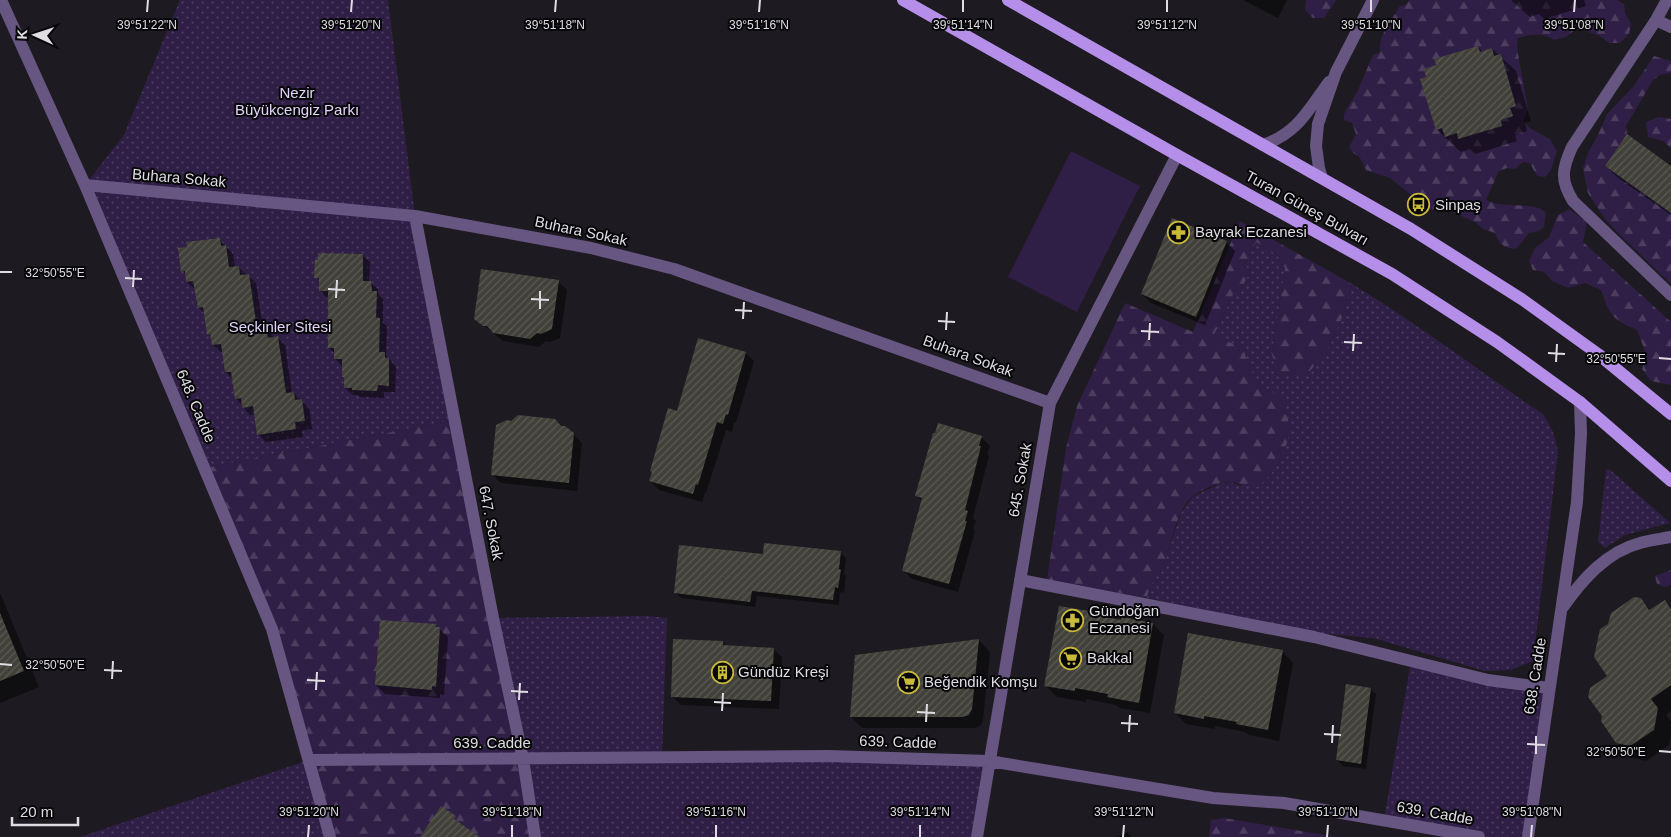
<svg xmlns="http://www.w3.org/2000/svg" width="1671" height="837" font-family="Helvetica,sans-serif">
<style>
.green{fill:url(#green-dots)}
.forest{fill:url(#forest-firs)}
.pitch{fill:#2f1e45}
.shadow{fill:#0007}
.building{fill:url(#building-hatch)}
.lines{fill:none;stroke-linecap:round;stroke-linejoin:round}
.minor{stroke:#675681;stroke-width:12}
.major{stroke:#b48ee9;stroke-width:12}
.ticks{fill:none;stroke:#dfdde2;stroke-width:2}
.labels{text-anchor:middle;stroke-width:4;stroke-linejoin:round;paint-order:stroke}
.park-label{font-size:15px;fill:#e0d3f7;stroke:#070608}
.street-label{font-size:15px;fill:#dfdde2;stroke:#070608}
.poi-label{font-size:15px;fill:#dfdde2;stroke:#070608;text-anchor:start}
.ticks-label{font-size:12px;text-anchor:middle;fill:#dfdde2;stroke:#070608;stroke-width:4;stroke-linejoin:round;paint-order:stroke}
</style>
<defs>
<pattern id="green-dots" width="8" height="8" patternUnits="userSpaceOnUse" patternTransform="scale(1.25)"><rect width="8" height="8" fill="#2f1e45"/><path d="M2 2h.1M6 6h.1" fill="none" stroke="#4d3e60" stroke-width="1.8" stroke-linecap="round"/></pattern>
<pattern id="forest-firs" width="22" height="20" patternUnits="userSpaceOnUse" patternTransform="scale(1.25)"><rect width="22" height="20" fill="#2f1e45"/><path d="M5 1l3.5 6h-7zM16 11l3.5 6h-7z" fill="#4d3e60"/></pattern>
<pattern id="building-hatch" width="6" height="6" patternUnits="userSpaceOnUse" patternTransform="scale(1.25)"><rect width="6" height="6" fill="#41413a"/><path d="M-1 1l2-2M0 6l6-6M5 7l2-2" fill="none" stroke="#5c5c56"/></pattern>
</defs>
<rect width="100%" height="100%" fill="#1d1b21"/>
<path class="green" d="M180,0H388L415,216L455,420L205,468L85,185L124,135Z
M1256,242L1277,255L1285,268L1272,355L1327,350L1342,318L1352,284C1418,324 1479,371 1543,414C1551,426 1556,438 1558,452L1533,661L1510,670L1485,671L1373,638L1317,633L1147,598L1149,587L1163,565L1181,513L1192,497L1219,484L1230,482L1241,486L1279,396C1258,386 1248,372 1244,349L1214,335L1235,290L1240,292L1251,270L1244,266Z
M1609,469L1615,474L1670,523L1625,535L1605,548L1598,542L1606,470Z
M646,616L667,618L662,757L989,761L977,837H535L493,618Z
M1411,661L1549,688L1528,837H1479L1384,820Z
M309,760L330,837H80Z"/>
<path class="forest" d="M1306,0H1336L1324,18H1313L1305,10Z
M1409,0H1617L1624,4L1625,13L1631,24L1629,34L1620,43H1609L1600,36L1577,28L1566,37L1554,40C1542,32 1532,34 1518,38L1517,48L1528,110L1523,121L1531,129L1550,139L1557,151L1551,170L1545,177L1537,176L1530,163L1523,162L1515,169L1507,168L1499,171L1486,200C1504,210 1529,200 1546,212L1544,227L1539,231L1529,233L1516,249C1505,248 1498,244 1495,233L1483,229L1475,222L1450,211L1429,209L1390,178L1366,170L1360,158L1352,152L1349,147L1356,134L1352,123L1344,120V114L1358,90L1373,55L1380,52C1378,36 1392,19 1400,6L1406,5Z
M1654,56L1671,61V73L1660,75L1653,80L1626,126L1627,134L1605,166L1671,213V284L1619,234L1605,219L1588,193L1583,168L1588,153L1598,135L1607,114L1633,87Z
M1659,117L1671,119V148L1663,141L1648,137L1646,122Z
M1569,209L1587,222L1583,242L1671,322V385L1651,381L1642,369L1647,356L1637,330C1612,319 1610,316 1601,290L1585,283L1568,288L1552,281L1544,272L1533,270L1529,261L1535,248L1549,237L1558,215Z
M1240,221L1352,284L1342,318L1327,350L1310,371L1292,377L1279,374L1272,355L1285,268L1277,255L1256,242L1244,266L1251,270L1240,292L1235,290L1214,335L1244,349C1247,366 1254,380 1268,390C1271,392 1275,393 1278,395C1286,401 1288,418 1289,427C1291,443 1273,479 1258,485C1249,488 1240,484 1232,482C1221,480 1202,490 1193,496C1177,507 1171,547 1163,565C1157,578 1150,583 1147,598L1047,580L1066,448L1077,406L1125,303L1193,332Z
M455,420L535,837H330L272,629L205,468Z
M1671,570V585L1664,587L1657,584L1655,576Z
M1224,818L1337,837H1209L1211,820Z"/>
<path class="pitch" d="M1071,151L1140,186L1077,312L1008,277Z"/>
<path class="shadow" d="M1243,0H1287L1278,18Z
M1511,0H1584L1586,6L1544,19L1539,14L1530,17Z
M1478,47L1483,52L1492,49L1516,71L1531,121L1525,123L1527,131L1515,135L1517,141L1475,154L1470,149L1461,152L1437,130L1422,80Z
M1606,166L1671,167V215L1617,177Z
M219,239L233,254L235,267H238L256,283L263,329L266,328L274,338L277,337L285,345L292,394L294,393L309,408L312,429L302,430L303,437L266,442L258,434L255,414L250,415L236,398L233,379L226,372L223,352H221L213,345L212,338L208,334L206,315L199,308L195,289L187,282L186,275L183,271L188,248Z
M1226,242L1235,251L1205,325L1151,303L1142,294Z
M362,255L370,262L369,282L378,289V294L383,299V323L387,326L386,355L396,367L395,392H384V398L360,397L358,395H353L345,388L346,379L342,366L335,358V354L329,348L330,298H327L320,291V281L316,277Z
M558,281L567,290L560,338L550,342L546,341L539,347L503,341L475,318Z
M745,353L754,361L736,423L734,422L732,432L726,430L706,493L705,492L702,502L659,490L650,481L678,412Z
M561,427L573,434L582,443L577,491L501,483L492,474Z
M981,437L990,446L987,454L989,456L973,518L976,521L973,529L975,531L958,592L912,579L903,571L922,501L917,496Z
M840,552L846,558L844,575L846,576L844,593L840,592L839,605L757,596L755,607L681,598L675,592L764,556Z
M0,593L39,687L0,703Z
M1640,600L1651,610L1665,601L1671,607V711L1666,715L1671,722V735L1669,745L1646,761L1633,758L1617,742L1609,677Z
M1088,613L1092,616L1122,622L1123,619L1153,624L1164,635L1150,713L1120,708L1116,705L1086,699V702L1057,697L1046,686Z
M435,625L448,637L444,695L440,694V698L385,694L376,685Z
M979,640L990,652L983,721L980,726L974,728H862L851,717L856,656Z
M723,642L727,647L773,649L782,657L779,709L681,705L672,696Z
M1282,651L1293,663L1279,741L1249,735L1245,732L1215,726V729L1186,724L1175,713Z
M1370,689L1376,694L1366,769L1343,766L1337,760Z
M1127,832L1132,837H1116Z"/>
<path class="building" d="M1478,46L1480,52L1492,48L1494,56L1501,54L1516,106L1510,108L1513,116L1501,120L1502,126L1458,139L1457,133L1445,137L1442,128L1436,130L1420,79L1426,77L1424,69L1436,65L1434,59Z
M1627,134L1671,166V213L1605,166Z
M1172,218L1227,241L1196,317L1141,294Z
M220,238L221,246L226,245L229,267L239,266L240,275L249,274L257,328L266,327L268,338L278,336L286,393L294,392L295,400L302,399L305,421L295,422L296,429L257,435L253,406L242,408L241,398L235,399L231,372H225L221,344L212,345L210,334L207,335L203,307L198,308L193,281L186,282L185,271L181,272L178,248L187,247L186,242Z
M318,253L363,254V281H371L372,291H377L376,318H380L379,352H385V358H389V386L378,385L377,391L352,390V388H344V377H342V359H334V348H328V291H319V278H314L315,259L318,260Z
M481,269L559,280L552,329L541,334L537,333L530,339L493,333L487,326H483L474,319Z
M698,338L746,352L728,415L726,414L723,424L717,422L698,485L696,484L693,494L649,481L652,472L650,471L668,408L677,411Z
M518,415L555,419L561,426H565L574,433L569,483L491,475L496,425L507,420L511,421Z
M938,423L982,436L979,446H981L965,510L968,511L965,521H967L949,584L902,571L922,498L915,496L933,433H935Z
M764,543L841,551L839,569L841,570L838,588L835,587L833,600L752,591L750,602L674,593L679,545L763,554Z
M1634,597L1641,598L1649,610L1665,600L1671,609V685L1651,699L1658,708L1654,730L1630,746L1616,743L1601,721L1602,716L1588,697L1590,688L1607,676L1594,657L1600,629L1608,624L1611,613Z
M1059,606L1089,611V614L1121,620L1122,617L1153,623L1139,703L1107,697L1108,694L1075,688V691L1044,686Z
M0,613L24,671L0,681Z
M380,620L436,624V627H440L436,687L432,686V690L375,685Z
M1188,633L1283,650L1268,730L1236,724L1237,722L1204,716V719L1174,713Z
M673,639L723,641V645L774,648L771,701L671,697Z
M979,639L972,709L969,715L962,717H850L855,655Z
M1346,684L1371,688L1361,764L1336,760Z
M441,806L456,816L454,819L480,837H420Z"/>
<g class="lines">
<path class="minor" d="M1,0L85,185L272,629L330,837
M1667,0L1656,20L1572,147C1562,169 1560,180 1573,201L1671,295
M1656,20L1671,27
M1263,145C1298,133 1308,110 1329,82
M1322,178L1319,168L1316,146L1318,124L1336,72L1373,0
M85,185L415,216L591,248L674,269L1050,403
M415,216L493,618L523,759L535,837
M1020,580L1314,637L1488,680L1549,688
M1563,607C1582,580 1606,552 1640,543C1650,540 1661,539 1671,537
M309,760L828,756L989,761L1213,798L1284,803L1479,837
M977,837L1050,403L1177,155
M1528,837L1577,502L1581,433L1580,402"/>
<path class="major" d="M903,0L1177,155L1392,274L1497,342L1580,402L1671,481
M1008,0L1411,229L1523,300L1598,354L1671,414"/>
</g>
<path class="ticks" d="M147,12L148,0M351,12L352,0M555,12L556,0M759,12L760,0M963,12V0M1167,12V0M1371,12V0M1574,12L1575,0M0,272H12M125,278L142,279M133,287L134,270M328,289L345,290M336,298L337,280M531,299L549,300M540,309V291M735,310L752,311M743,319L744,302M938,321L955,322M946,330L947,312M1141,331L1159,332M1149,340L1150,323M1344,342L1362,343M1353,351L1354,334M1548,353L1565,354M1659,358L1671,359M1556,362L1557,344M0,664L12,665M104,670L122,671M112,679L113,661M307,680L325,681M316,690L317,672M511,691L528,692M519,700L520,683M714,702L731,703M722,711L723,693M917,712L935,713M926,722L927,704M1121,723L1138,724M1129,732L1130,715M1324,734L1341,735M1332,743L1333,725M1527,744L1545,745M1659,751L1671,752M1536,754V736M308,837L309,825M512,837V825M716,837V825M920,837V825M1123,837L1124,825M1327,837L1328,825M1531,837L1532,825"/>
<defs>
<symbol id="bus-ring" viewBox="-11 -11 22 22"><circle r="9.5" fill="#070608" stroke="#c9ba3a" stroke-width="1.5"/><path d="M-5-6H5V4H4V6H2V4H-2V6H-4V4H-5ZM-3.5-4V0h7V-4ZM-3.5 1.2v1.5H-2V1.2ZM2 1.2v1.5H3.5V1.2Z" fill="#c9ba3a"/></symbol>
<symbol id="pharmacy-ring" viewBox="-11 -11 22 22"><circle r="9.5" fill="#070608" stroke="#c9ba3a" stroke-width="1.5"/><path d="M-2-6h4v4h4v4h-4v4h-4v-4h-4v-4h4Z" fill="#c9ba3a"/></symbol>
<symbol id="supermarket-ring" viewBox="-11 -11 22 22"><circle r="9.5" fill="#070608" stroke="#c9ba3a" stroke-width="1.5"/><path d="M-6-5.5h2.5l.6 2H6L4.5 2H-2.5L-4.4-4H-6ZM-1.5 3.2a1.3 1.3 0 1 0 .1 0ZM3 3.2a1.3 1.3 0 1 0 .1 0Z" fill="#c9ba3a"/></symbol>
<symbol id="building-ring" viewBox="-11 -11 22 22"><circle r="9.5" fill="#070608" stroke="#c9ba3a" stroke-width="1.5"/><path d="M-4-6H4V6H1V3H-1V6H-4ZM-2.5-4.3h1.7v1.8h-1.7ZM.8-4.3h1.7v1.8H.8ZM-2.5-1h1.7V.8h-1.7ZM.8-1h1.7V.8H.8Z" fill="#c9ba3a"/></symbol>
</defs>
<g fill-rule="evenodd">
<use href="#bus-ring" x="1406" y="192" width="25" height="25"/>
<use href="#pharmacy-ring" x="1166" y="220" width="25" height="25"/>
<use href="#pharmacy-ring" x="1060" y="608" width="25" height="25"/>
<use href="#supermarket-ring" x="1058" y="646" width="25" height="25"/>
<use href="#building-ring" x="710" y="660" width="25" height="25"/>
<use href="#supermarket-ring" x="896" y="670" width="25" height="25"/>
</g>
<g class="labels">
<g class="park-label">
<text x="297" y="98">Nezir<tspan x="297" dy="17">Büyükcengiz Parkı</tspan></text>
<text x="280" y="332">Seçkinler Sitesi</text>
</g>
<g class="street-label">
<text transform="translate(179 178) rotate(5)" y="5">Buhara Sokak</text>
<text transform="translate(1307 208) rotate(29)" y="5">Turan Güneş Bulvarı</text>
<text transform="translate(581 231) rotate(12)" y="5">Buhara Sokak</text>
<text transform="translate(968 356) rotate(20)" y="5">Buhara Sokak</text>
<text transform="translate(196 406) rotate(67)" y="5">648. Cadde</text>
<text transform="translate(1020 480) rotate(-80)" y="5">645. Sokak</text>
<text transform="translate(491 523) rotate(79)" y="5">647. Sokak</text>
<text transform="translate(1535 676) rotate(-81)" y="5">638. Cadde</text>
<text transform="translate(898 742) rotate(2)" y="5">639. Cadde</text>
<text x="492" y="748">639. Cadde</text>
<text transform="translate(1435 813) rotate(10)" y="5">639. Cadde</text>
</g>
<g class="poi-label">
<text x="1435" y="210">Sinpaş</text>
<text x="1195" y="237">Bayrak Eczanesi</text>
<text x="1089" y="616">Gündoğan<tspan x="1089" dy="17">Eczanesi</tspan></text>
<text x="1087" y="663">Bakkal</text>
<text x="738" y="677">Gündüz Kreşi</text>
<text x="924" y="687">Beğendik Komşu</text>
</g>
</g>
<g class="ticks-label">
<text x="147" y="29">39°51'22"N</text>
<text x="351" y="29">39°51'20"N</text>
<text x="555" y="29">39°51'18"N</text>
<text x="759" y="29">39°51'16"N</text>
<text x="963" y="29">39°51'14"N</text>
<text x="1167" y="29">39°51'12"N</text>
<text x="1371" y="29">39°51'10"N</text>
<text x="1574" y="29">39°51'08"N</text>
<text x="55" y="277">32°50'55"E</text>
<text x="1616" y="363">32°50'55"E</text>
<text x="55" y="669">32°50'50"E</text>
<text x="1616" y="756">32°50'50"E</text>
<text x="309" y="816">39°51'20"N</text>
<text x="512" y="816">39°51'18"N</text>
<text x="716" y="816">39°51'16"N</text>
<text x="920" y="816">39°51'14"N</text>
<text x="1124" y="816">39°51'12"N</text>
<text x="1328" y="816">39°51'10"N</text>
<text x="1532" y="816">39°51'08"N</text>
</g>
<g transform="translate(35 35) rotate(273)" stroke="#070608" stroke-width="4" paint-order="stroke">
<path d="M0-4L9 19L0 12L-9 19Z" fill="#dfdde2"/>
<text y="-8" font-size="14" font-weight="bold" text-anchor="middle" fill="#dfdde2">K</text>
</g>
<path d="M12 817v8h66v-8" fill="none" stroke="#dfdde2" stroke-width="2.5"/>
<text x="20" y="817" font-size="15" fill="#dfdde2" stroke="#070608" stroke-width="4" paint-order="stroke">20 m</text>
</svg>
